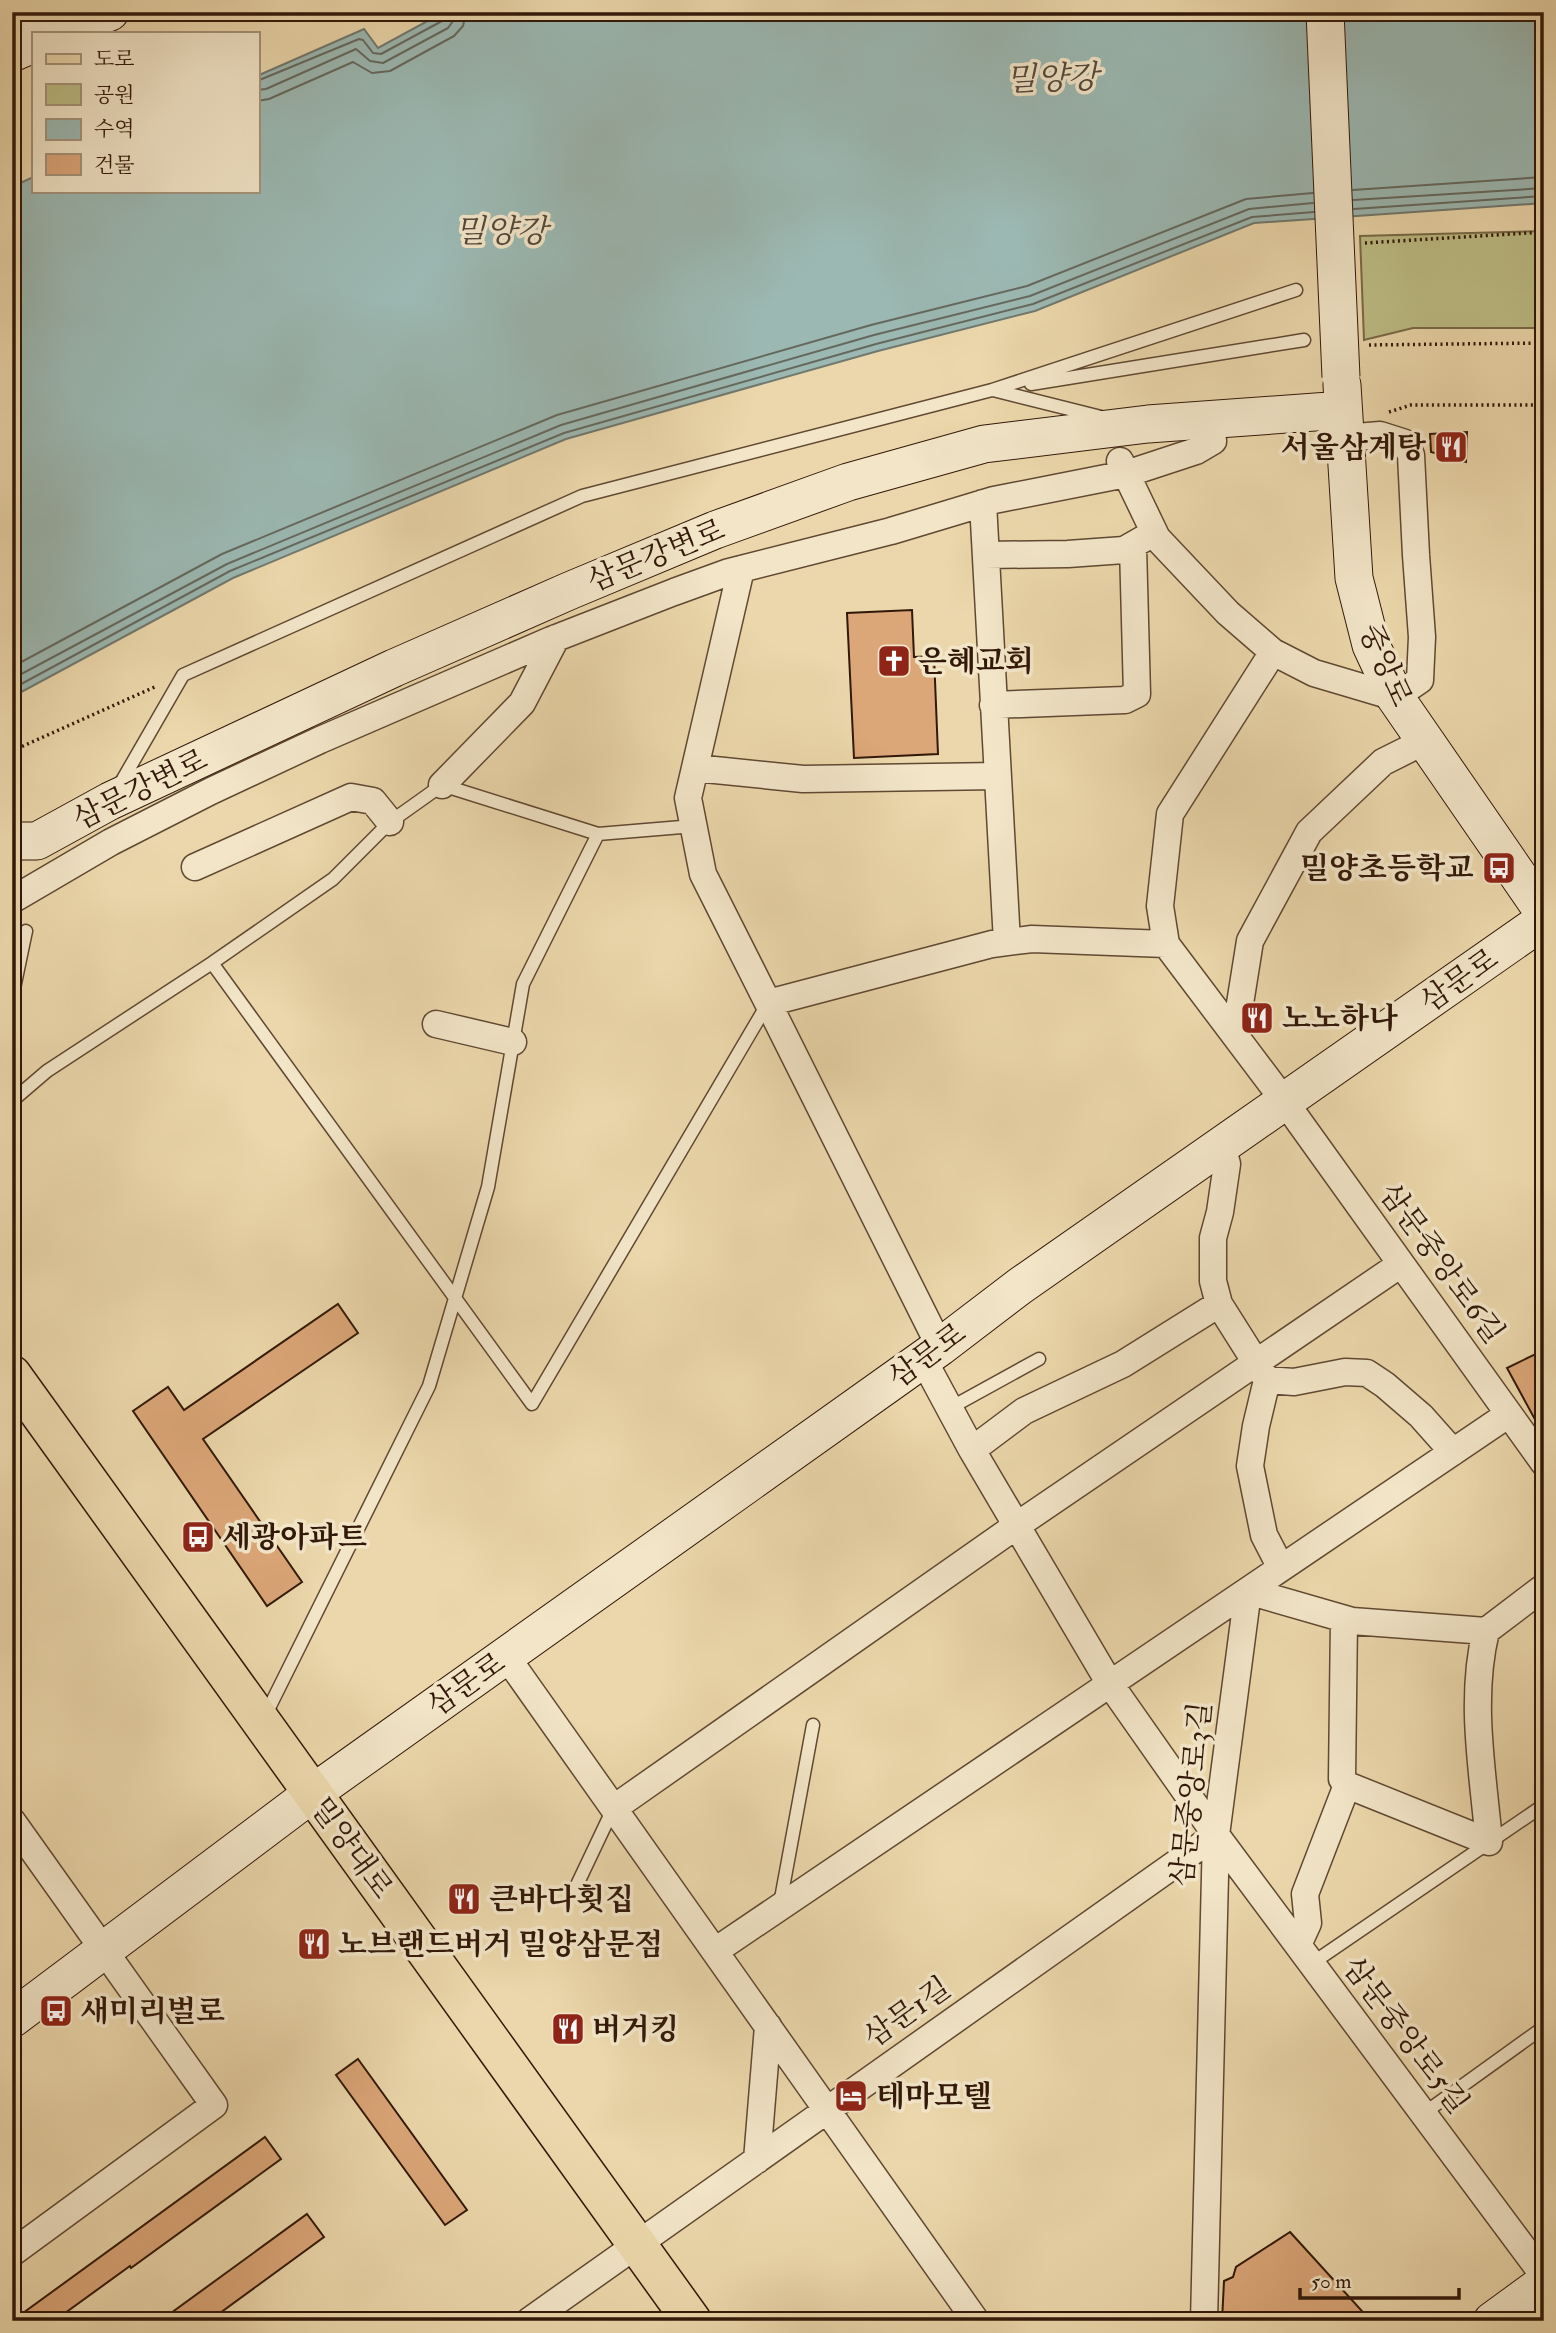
<svg xmlns="http://www.w3.org/2000/svg" width="1556" height="2333" font-family="'IM FELL Double Pica','Noto Serif KR',serif">
<style>
.green{fill:#bdbd85;stroke:#786a47;stroke-width:2}
.water{fill:#9bb8b2;stroke:#71786e;stroke-width:2}
.lines{fill:none;stroke-linecap:round;stroke-linejoin:round}
.shore{stroke:#66685e;stroke-width:2}
.building{fill:#dba678;stroke:#321809;stroke-width:2}
.lane-casing{stroke:#604832;stroke-width:15}
.street-casing{stroke:#604832;stroke-width:29}
.secondary-casing{stroke:#321809;stroke-width:39}
.primary-casing{stroke:#321809;stroke-width:41}
.path{stroke:#321809;stroke-width:3.5;stroke-dasharray:2 3.5;stroke-linecap:butt}
.lane{stroke:#f2e5c8;stroke-width:12}
.street{stroke:#f2e5c8;stroke-width:26}
.secondary{stroke:#f2e5c8;stroke-width:37}
.primary{stroke:#ebd7ab;stroke-width:38}
.secondary-bridge-casing{stroke:#321809;stroke-width:39;stroke-linecap:butt}
.secondary-bridge{stroke:#f2e5c8;stroke-width:37}
.labels{text-anchor:middle;stroke-width:7;stroke-linejoin:round;paint-order:stroke}
.poi-label{font-size:30px;font-weight:bold;fill:#321809;stroke:#f2e5c8;text-anchor:start}
.street-label{font-size:30px;fill:#321809;stroke:#f2e5c8}
.water-label{font-size:32px;font-style:italic;fill:#52483c;stroke:#f2e5c8}
</style>
<rect width="100%" height="100%" fill="#ebd7ab"/>
<filter id="stains"><feTurbulence type="fractalNoise" baseFrequency=".00286" numOctaves="4"/><feColorMatrix values="0 0 0 0 .2 0 0 0 0 .09 0 0 0 0 .02 0 0 0 .5 -.17"/></filter>
<radialGradient id="worn" r=".72"><stop offset=".6" stop-color="#630" stop-opacity="0"/><stop offset="1" stop-color="#630" stop-opacity=".3"/></radialGradient>
<path class="green" d="M1544,231V328H1413L1364,340L1360,236Z"/>
<path class="water" d="M444,12H1544V203L1254,223L1035,311L878,351L566,439L233,578L12,697V187L33,177V191H257V76L364,29L378,48Z"/>
<g class="lines">
<path class="shore" d="M257,81L359,39L363,40L373,53L381,54L442,21L446,12
M257,90L266,89L356,49L370,61L383,63L448,28L453,21L455,12
M257,101L269,99L353,62L372,73L390,71L454,36L463,26L466,12
M1353,190L1544,177
M1353,200L1544,188
M1354,209L1544,196
M12,667L222,554L557,415L871,325L1027,286L1246,199L1313,193
M12,679L227,564L561,425L874,335L1030,296L1249,209L1313,203
M12,689L230,571L564,433L876,344L1033,304L1252,217L1314,212"/>
</g>
<path class="building" d="M1467,432L1466,462L1431,452L1430,434Z
M912,610L914,657L934,656L938,754L854,758L847,613Z
M338,1304L358,1333L203,1439L302,1582L267,1606L133,1411L168,1387L184,1410Z
M1544,1350V1436L1507,1368Z
M358,2059L467,2210L445,2225L336,2075Z
M265,2137L281,2159L131,2268L130,2266L54,2321H12Z
M307,2214L324,2237L209,2321H160Z
M1290,2232L1371,2321H1222L1224,2281L1233,2277L1236,2267Z"/>
<g class="lines">
<defs>
<path id="lane" d="M1031,384L1304,340
M993,390L1101,417
M119,786L183,675L582,496L992,390L1296,290
M212,963L532,1404L768,1003
M12,998L26,931
M12,1101L47,1071L212,963L333,879L390,822L442,785L598,834L694,826
M950,1408L1039,1359
M265,1716L429,1386L488,1187L523,984L598,834
M576,1887L613,1809
M780,1904L813,1725
M1311,1964L1544,1805
M1423,2114L1544,2027"/>
<path id="street" d="M12,32L43,12
M1120,461L1157,538L1228,613L1273,652
M983,503L1007,942
M986,555L1068,554L1124,550L1145,538
M741,569L688,798L703,874L768,1003
M993,705L1125,700L1137,694L1133,547
M695,768L803,779L997,776
M442,785L522,703L556,638
M195,867L351,797L373,801L390,822
M12,900L111,842L211,791L320,740L551,640L674,592L729,572L891,531L994,500L1126,474L1196,451L1213,441L1211,420
M1166,944L1160,906L1170,814L1273,652L1314,673L1395,697L1420,680L1422,637L1416,555L1411,455L1405,443L1380,435L1344,438
M436,1024L513,1042
M1235,1035L1250,941L1309,832L1383,762L1425,741
M1222,1146L1227,1164L1220,1212L1213,1238V1281L1219,1304L1267,1380L1294,1382L1345,1372L1367,1373L1385,1385L1421,1416L1453,1452
M940,1347L768,1003L992,944L1032,939L1166,944L1285,1102L1544,1463
M923,1359L972,1450L1110,1684L1216,1835L1544,2276
M1267,1380L1256,1426L1250,1466L1264,1535L1281,1568
M972,1450L1024,1411L1123,1364L1219,1304
M1344,1619L1342,1779L1347,1785L1489,1842C1483,1773 1469,1700 1486,1631
M506,1656L976,2321
M614,1808L1016,1526L1401,1264
M12,1821L214,2105L12,2253
M1298,1945L1308,1923L1305,1894L1347,1785
M715,1951L1509,1414
M757,2160L768,2026
M529,2321L1216,1835
M1204,2321L1216,1835L1248,1591L1352,1621L1486,1631L1544,1587"/>
<path id="secondary" d="M57,33L110,12
M12,53L33,44
M1342,385L1354,578L1371,645L1395,697L1544,913
M12,841H37L110,801L394,668L569,591L715,530L848,482L984,444L1148,424L1343,410
M12,2019L313,1793L940,1347L1020,1286L1544,920
M1492,2321L1544,2283"/>
<path id="primary" d="M12,1375L692,2321"/>
</defs>
<use href="#lane" class="lane-casing"/>
<use href="#street" class="street-casing"/>
<use href="#secondary" class="secondary-casing"/>
<use href="#primary" class="primary-casing"/>
<path class="path" d="M387,12L389,17L401,12
M1365,243L1544,232
M1369,345L1544,343
M1389,412L1411,405H1544
M12,751L157,686"/>
<use href="#lane" class="lane"/>
<use href="#street" class="street"/>
<use href="#secondary" class="secondary"/>
<use href="#primary" class="primary"/>
<defs>
<path id="secondary-bridge" d="M1325,12L1341,377"/>
</defs>
<use href="#secondary-bridge" class="secondary-bridge-casing"/>
<use href="#secondary-bridge" class="secondary-bridge"/>
</g>
<defs>
<symbol id="restaurant-square" viewBox="-11 -11 22 22"><rect x="-9" y="-9" width="18" height="18" rx="4" fill="#8f2418" stroke="#f2e5c8"/><path d="M-5-6h1v4h1v-4h1v4h1v-4h1v5L-1.5 .5V6h-2V.5L-5-1ZM5-6V6H3V1.5H1.5Q1.5-4 5-6Z" fill="#fff"/></symbol>
<symbol id="church-square" viewBox="-11 -11 22 22"><rect x="-9" y="-9" width="18" height="18" rx="4" fill="#8f2418" stroke="#f2e5c8"/><path d="M-1.2-6h2.4v3.5h3.3v2.4h-3.3V6h-2.4V-.1h-3.3v-2.4h3.3Z" fill="#fff"/></symbol>
<symbol id="bus-square" viewBox="-11 -11 22 22"><rect x="-9" y="-9" width="18" height="18" rx="4" fill="#8f2418" stroke="#f2e5c8"/><path d="M-5-6H5V4H4V6H2V4H-2V6H-4V4H-5ZM-3.5-4V0h7V-4ZM-3.5 1.2v1.5H-2V1.2ZM2 1.2v1.5H3.5V1.2Z" fill="#fff"/></symbol>
<symbol id="hotel-square" viewBox="-11 -11 22 22"><rect x="-9" y="-9" width="18" height="18" rx="4" fill="#8f2418" stroke="#f2e5c8"/><path d="M-6-4.5h1.5V1H6V5H4.5V3h-9V5H-6ZM-4 0a1.8 1.8 0 1 1 3.6 0ZM.5 0V-2.5h3Q6-2.5 6 0Z" fill="#fff"/></symbol>
</defs>
<g fill-rule="evenodd">
<use href="#restaurant-square" x="1432" y="428" width="38" height="38"/>
<use href="#church-square" x="875" y="642" width="38" height="38"/>
<use href="#bus-square" x="1480" y="849" width="38" height="38"/>
<use href="#restaurant-square" x="1238" y="999" width="38" height="38"/>
<use href="#bus-square" x="179" y="1518" width="38" height="38"/>
<use href="#restaurant-square" x="445" y="1880" width="38" height="38"/>
<use href="#restaurant-square" x="295" y="1925" width="38" height="38"/>
<use href="#bus-square" x="37" y="1992" width="38" height="38"/>
<use href="#restaurant-square" x="549" y="2010" width="38" height="38"/>
<use href="#hotel-square" x="832" y="2077" width="38" height="38"/>
</g>
<g class="labels">
<g class="poi-label">
<text x="1426" y="457" text-anchor="end">서울삼계탕</text>
<text x="918" y="671">은혜교회</text>
<text x="1474" y="878" text-anchor="end">밀양초등학교</text>
<text x="1282" y="1028">노노하나</text>
<text x="222" y="1547">세광아파트</text>
<text x="489" y="1909">큰바다횟집</text>
<text x="338" y="1954">노브랜드버거 밀양삼문점</text>
<text x="80" y="2021">새미리벌로</text>
<text x="592" y="2039">버거킹</text>
<text x="876" y="2106">테마모텔</text>
</g>
<g class="street-label">
<text transform="translate(656 555) rotate(-22)" y="10">삼문강변로</text>
<text transform="translate(1386 665) rotate(66)" y="10">중앙로</text>
<text transform="translate(140 789) rotate(-26)" y="10">삼문강변로</text>
<text transform="translate(1459 980) rotate(-35)" y="10">삼문로</text>
<text transform="translate(1442 1263) rotate(54)" y="10">삼문중앙로6길</text>
<text transform="translate(927 1355) rotate(-36)" y="10">삼문로</text>
<text transform="translate(466 1684) rotate(-35)" y="10">삼문로</text>
<text transform="translate(1191 1794) rotate(-84)" y="10">삼문중앙로3길</text>
<text transform="translate(352 1848) rotate(54)" y="10">밀양대로</text>
<text transform="translate(907 2012) rotate(-35)" y="10">삼문1길</text>
<text transform="translate(1406 2035) rotate(53)" y="10">삼문중앙로5길</text>
</g>
<g class="water-label">
<text transform="translate(1052 78) rotate(-2)" y="11">밀양강</text>
<text x="501" y="242">밀양강</text>
</g>
</g>
<rect width="1556" height="2333" fill="none" stroke="#ebd7ab" stroke-width="42"/>
<rect x="14" y="14" width="1528" height="2305" fill="none" stroke="#321809" stroke-width="3.5"/>
<rect x="21" y="21" width="1514" height="2291" fill="none" stroke="#321809" stroke-width="2"/>
<rect x="32" y="32" width="228" height="161" fill="#f2e5c8" stroke="#a5937c" stroke-width="2"/>
<rect x="46" y="54" width="35" height="10" fill="#ebd7ab" stroke="#a5937c" stroke-width="2"/>
<text x="94" y="66" font-size="21" fill="#321809">도로</text>
<rect x="46" y="84" width="35" height="21" fill="#bdbd85" stroke="#a5937c" stroke-width="2"/>
<text x="94" y="102" font-size="21" fill="#321809">공원</text>
<rect x="46" y="119" width="35" height="21" fill="#9bb8b2" stroke="#a5937c" stroke-width="2"/>
<text x="94" y="136" font-size="21" fill="#321809">수역</text>
<rect x="46" y="154" width="35" height="21" fill="#dba678" stroke="#a5937c" stroke-width="2"/>
<text x="94" y="172" font-size="21" fill="#321809">건물</text>
<path d="M1300 2288v10h159v-10" fill="none" stroke="#321809" stroke-width="3.5"/>
<text x="1311" y="2288" font-size="21" fill="#321809" stroke="#f2e5c8" stroke-width="5" paint-order="stroke">50 m</text>
<rect width="100%" height="100%" filter="url(#stains)"/>
<rect width="100%" height="100%" fill="url(#worn)"/>
</svg>
